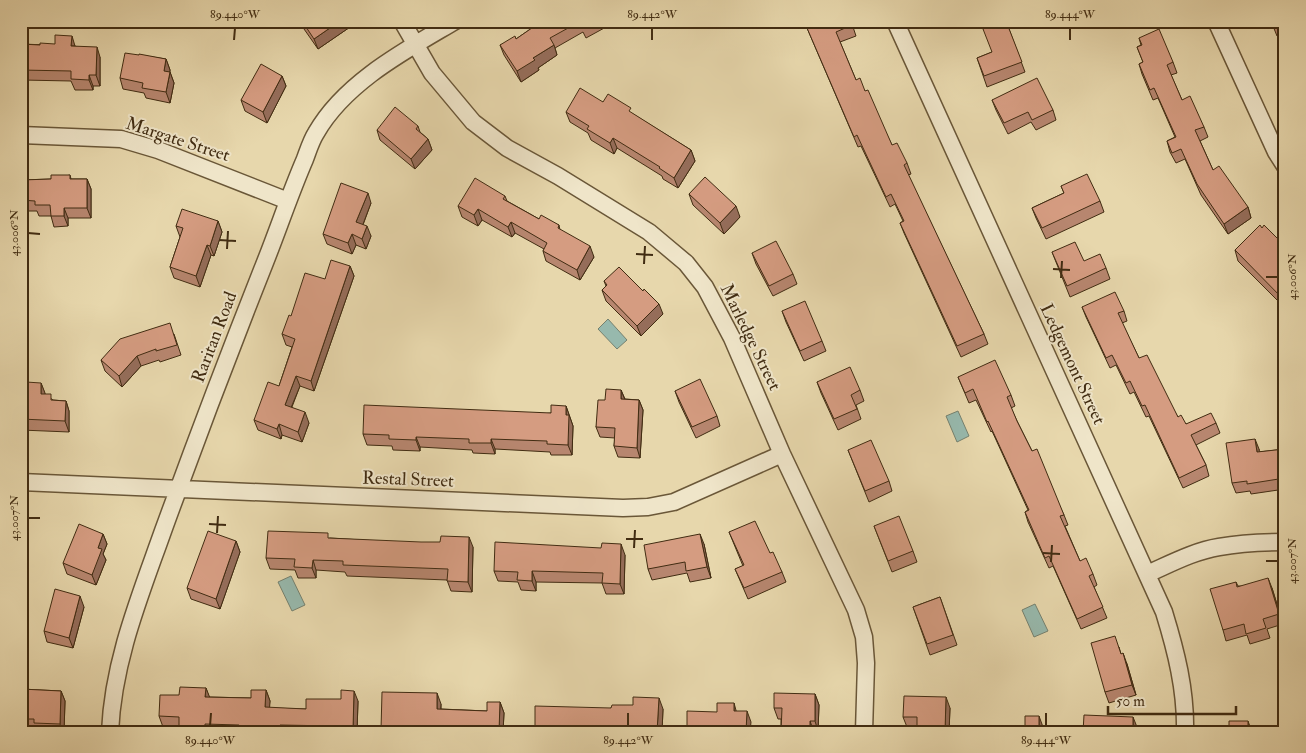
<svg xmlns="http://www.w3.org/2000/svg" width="1306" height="753" font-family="'IM FELL Double Pica',serif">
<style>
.water{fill:#97b9ad;stroke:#75816f}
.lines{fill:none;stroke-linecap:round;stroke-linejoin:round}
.minor-casing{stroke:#6a5738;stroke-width:19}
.minor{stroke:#efe5c9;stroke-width:16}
.wall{fill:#b7866f;stroke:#412c12}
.shaded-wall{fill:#956d5a;stroke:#412c12}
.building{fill:#d59c81;stroke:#412c12}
.ticks{fill:none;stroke:#412c12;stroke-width:2}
.labels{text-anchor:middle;stroke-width:4;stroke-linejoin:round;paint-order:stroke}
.street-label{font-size:18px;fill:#412c12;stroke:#efe5c9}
.neatline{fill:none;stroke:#412c12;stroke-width:2}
.ticks-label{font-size:12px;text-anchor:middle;fill:#412c12}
</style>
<rect width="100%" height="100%" fill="#e7d7ac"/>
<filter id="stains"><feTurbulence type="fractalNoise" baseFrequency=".004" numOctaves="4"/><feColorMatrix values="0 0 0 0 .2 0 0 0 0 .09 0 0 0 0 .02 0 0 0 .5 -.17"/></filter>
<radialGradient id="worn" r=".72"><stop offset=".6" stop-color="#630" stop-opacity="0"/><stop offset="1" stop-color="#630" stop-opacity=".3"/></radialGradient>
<path class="water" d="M608,319L627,340L617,349L598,329Z
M958,411L969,436L957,442L946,416Z
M291,576L305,605L292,611L278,582Z
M1035,604L1048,631L1034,637L1022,610Z"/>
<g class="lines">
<defs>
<path id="minor" d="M402,21L432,73L473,122L507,148L558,176L649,232L686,263L705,287L732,338L782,454L856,610L864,637L866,663L864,732
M895,21L1164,612C1176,651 1186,690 1185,732
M1216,21L1276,152L1285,166
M21,135L121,139L158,150L288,201
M21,482L623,508L648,507L674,502L782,454
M1147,574C1170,564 1194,551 1219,547C1241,543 1263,542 1285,542
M110,732C113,661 140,596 163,531C195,443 228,356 262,270C277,233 289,196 305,159C308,151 311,141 316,133C345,82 406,50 455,21"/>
</defs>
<use href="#minor" class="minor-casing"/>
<use href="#minor" class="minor"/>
</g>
<path class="wall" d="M301,21H352L353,25L318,49L304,29Z
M542,21H617L586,38L583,32L555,48L557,55L538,68L539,70L521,82L504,55L500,45L516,39Z
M851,21L856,36L840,42L856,80L865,91L892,145L907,163L911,174L908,175L984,334L988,344L961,357L904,233L900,223L903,221L895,204L890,207L861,146L858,147L807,28Z
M1006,21L1025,72L987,87L977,58L992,52Z
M1121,21H1130L1123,25Z
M1271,21H1285L1284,33L1277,36Z
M1139,38L1173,62L1177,73L1171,75L1182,100L1204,127L1208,137L1200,141L1213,170L1248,207L1251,218L1228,234L1201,195L1185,159L1176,163L1170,152L1167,141L1175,137L1158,98L1153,100L1142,74L1139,64L1143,62L1137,47L1141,45Z
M21,44L75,46L100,57V86H93V90H75L71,81L22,80L21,83Z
M139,55L166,59L170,70V72L174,83L170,103L146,98L144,93L123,89L120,78Z
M282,76L286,86L267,123L245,111L241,100Z
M992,100L1053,110L1056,120L1036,130L1031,122L1008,134L996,110Z
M603,102L633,114L691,150L695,161L678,188L663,179L662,176L617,148L614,154L591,140L588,133L570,122L566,112Z
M418,126L420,132L428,139L432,150L415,169L380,140L377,130Z
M70,175L71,179H87L91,189V218H68V226L54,227L51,216H39L37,211H21V180L51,179Z
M1061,186L1100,201L1104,212L1046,239L1036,218L1032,208L1064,193Z
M689,194L740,217L724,234L693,205Z
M505,196L507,201L539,219L559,225L560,230L594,257L580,280L546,261L543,251L544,249L515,233L512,237L482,220L478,226L462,217L458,206Z
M371,203L363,225L371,236L366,249L356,245L352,254L327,244L323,234Z
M218,221L222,232L214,256L211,255L200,287L174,278L170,267L180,237L176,226Z
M1262,228L1285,246V308L1238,261L1235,250Z
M1052,252L1106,268L1110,279L1070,297Z
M752,253L793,274L797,284L773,296L756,264Z
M350,266L354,276L314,391L300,386L292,407L309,423L302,442L282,435L281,439L258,430L254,420L279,386L292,347L286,345L282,334L325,279Z
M604,281L663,314L641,336L606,301L602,290L606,286Z
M1082,307L1124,311L1127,321L1122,323L1139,358L1178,417L1186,424L1216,423L1220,433L1196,445L1206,465L1209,476L1183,488L1149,416L1146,417L1134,392L1130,394L1116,365L1110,368L1086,317Z
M782,311L822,341L826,351L804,361L786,322Z
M174,334L181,355L160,362L159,360L141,366L122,387L105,371L101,360Z
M958,377L1011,395L1015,406L1011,408L1017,421L1064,515L1068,525L1065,526L1080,561L1093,574L1097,585L1094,587L1107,618L1081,629L1053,566L1049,568L1028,522L1025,512L1028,510L992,431L991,432L976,400L969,403Z
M817,382L860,390L864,401L856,405L861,419L838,430L821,393Z
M41,383L45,394L53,400L66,401L69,411V432L21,430V393L26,394Z
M621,390L625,399L639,400L643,410L640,458L618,457L614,446L615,438L600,437L596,427L605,400Z
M675,391L717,416L720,426L696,438L679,402Z
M566,406L573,426L572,455H551L550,452L495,449V454L473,453L472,450L420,447V451L393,450L392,446L367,445L363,434L551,413Z
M1259,449V452L1285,449V489L1251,494L1250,491L1236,493L1232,483Z
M848,450L889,481L892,491L869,502Z
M874,526L913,551L917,562L892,572Z
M729,532L770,553L782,572L786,582L748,599L735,569L743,566Z
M103,534L107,544L103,554L106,560L96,585L67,574L63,563Z
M330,538L473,547L472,592L451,591L447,580L347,576L345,572L316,570V578H298L295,570L270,569L266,558Z
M236,541L240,552L220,609L191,599L187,588Z
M704,544L711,578L690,582L687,573L652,580L648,569Z
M625,555L624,594H606L602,583L536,582V591L521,590L518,582L498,581L494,571Z
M1236,582L1238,586L1272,588L1283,624L1267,629L1270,638L1250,644L1247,635L1226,641L1223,630Z
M940,597L957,645L930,655L913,607Z
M84,607L73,648L47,642L44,631Z
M1119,647L1121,654L1127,664L1136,695L1109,703L1105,692Z
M206,688L209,697L251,698L266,690L270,701L269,708L306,709L358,701L357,732H181L180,727H163L159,716L179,695Z
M21,689L61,691L65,701L64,732H37L36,730L21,729Z
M815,694L819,705L818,731L781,732V719H778L774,708Z
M500,702L504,713L503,732H382L381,730L441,704V709L487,711Z
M611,708L663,709L662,732H535Z
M950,708L949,732H917V728L907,727L903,717Z"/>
<path class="shaded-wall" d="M340,21H352L353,25L318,49L314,39Z
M72,36L75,46H71Z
M554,45L557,55L538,68L539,70L521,82L517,71L533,58Z
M97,47L100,57V86L96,75Z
M166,59L170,70L168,82L164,71Z
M170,72L174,83L170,103L166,92Z
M89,75L93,86V90L89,80Z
M282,76L286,86L267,123L263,112Z
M613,138L617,148L614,154L610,143Z
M428,139L432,150L415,169L411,159Z
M691,150L695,161L678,188L674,178Z
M87,179L91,189V218L87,208Z
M368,193L371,203L360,232L356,222Z
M736,206L740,217L724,234L720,223Z
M1248,207L1251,218L1228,234L1224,224Z
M64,208L68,218V226L64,216Z
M478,209L482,220L478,226L474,215Z
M218,221L222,232L214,256L210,246Z
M511,222L515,233L512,237L508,227Z
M367,226L371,236L366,249L362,239Z
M352,234L356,245L352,254L348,243Z
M207,245L211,255L200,287L196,276Z
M590,246L594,257L580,280L577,270Z
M350,266L354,276L314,391L311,381Z
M659,304L663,314L641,336L637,326Z
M137,356L141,366L122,387L119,376Z
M296,376L300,386L288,415L285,405Z
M41,383L45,393L44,405L41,394Z
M621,390L625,400L621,399Z
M639,400L643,410L640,458L637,448Z
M66,401L69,411V432L65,421Z
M566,406L573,426L572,455L568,445L566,415Z
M305,412L309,423L302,442L298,432Z
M279,424L282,435L281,439L277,429Z
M416,437L420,447V451L416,440Z
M491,439L495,449V454L491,443Z
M1255,439L1259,449L1261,463L1257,452Z
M103,534L107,544L103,554L106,560L96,585L92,575L98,548Z
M700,534L704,544L711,578L707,567Z
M469,537L473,547L472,592L468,582Z
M236,541L240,552L220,609L216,599Z
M621,544L625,555L624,594L620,584Z
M313,560L316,570V578L312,568Z
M532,571L536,582V591L532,581Z
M1268,578L1272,588L1283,624L1279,614Z
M80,596L84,607L73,648L69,638Z
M1123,653L1127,664L1136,695L1132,685Z
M206,688L210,698L205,697Z
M266,690L270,701L269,718L265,707Z
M61,691L65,701L64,732H63L60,724Z
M354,691L358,701L357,732H354L353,730Z
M437,693L441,704L440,720L437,709Z
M815,694L819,705L818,731L815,721Z
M946,697L950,708L949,732H945Z
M659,698L663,709L662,732H657Z
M500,702L504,713L503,732H499Z
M734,703L737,714L734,711Z
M747,711L751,722L750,732H746Z
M1039,716L1043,727V732H1039Z
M1133,717L1137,727V732H1133Z
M810,721L814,732H810Z
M1248,721L1252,732L1248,729Z"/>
<path class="building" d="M302,21H340L314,39Z
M542,21H594L583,28L579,22L550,38L554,45L533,58L535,60L517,71L500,45L515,36L516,39Z
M823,21H851L852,25L836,32L856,80L860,78L865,91L868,90L892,145L897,143L907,163L904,165L984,334L957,346L900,223L904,221L891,194L886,197L857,135L854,137L807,28Z
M1003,21H1006L1022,62L984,76L977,58L992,52L983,29Z
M1271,21H1285V35L1281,22L1273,25Z
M1159,29L1173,62L1167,65L1182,100L1190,96L1204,127L1195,130L1213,170L1219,166L1248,207L1224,224L1197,184L1181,149L1172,153L1167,141L1176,137L1154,88L1150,90L1139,64L1143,62L1137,47L1142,45L1139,38Z
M55,35L72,36L71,46L97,47L96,75H89V80L71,79V71L21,70V44L40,45V43L55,44Z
M125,53L139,55V54L166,59L164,71L170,72L166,92L142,88L143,83L120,78Z
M261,64L282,76L263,112L241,100Z
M1037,78L1053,110L1032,120L1028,112L1004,123L992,100Z
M580,88L603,102L608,94L631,108L629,111L691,150L674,178L659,168L660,167L613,138L610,143L587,129L589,126L566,112Z
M395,107L418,126L416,129L428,139L411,159L377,130Z
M1087,174L1100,201L1042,228L1032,208L1064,193L1061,186Z
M51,175H70V179H87V208H64V216H51L50,205H35V201L21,200V180L51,179Z
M705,177L736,206L720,223L689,194Z
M475,178L505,196L503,199L539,219L541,215L559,225L558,228L590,246L577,270L543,251L547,243L511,222L508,227L478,209L474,215L458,206Z
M341,183L368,193L356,222L367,226L362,239L352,234L348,243L323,234Z
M182,209L218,221L210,246L207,245L196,276L170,267L183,228L176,226Z
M1260,225L1262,228L1264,225L1285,246V301L1235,250Z
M776,241L793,274L769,286L752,253Z
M1075,242L1084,261L1100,254L1106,268L1067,286L1052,252Z
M331,260L350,266L311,381L296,376L285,405L305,412L298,432L279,424L277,429L254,420L268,382L279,386L295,339L282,334L289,315L291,316L305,273L325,279Z
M619,267L643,291L644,289L659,304L637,326L602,290L607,285L604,281Z
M1115,292L1124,311L1118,313L1139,358L1147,355L1178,417L1181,415L1186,424L1211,413L1216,423L1191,435L1206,465L1179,478L1145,405L1142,406L1130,381L1126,383L1112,355L1106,358L1082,307Z
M805,301L822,341L800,351L782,311Z
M170,323L177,345L156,351V349L137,356L119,376L101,360L120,339Z
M995,360L1011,395L1007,397L1017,421L1032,451L1037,449L1064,515L1060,516L1080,561L1086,558L1093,574L1089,576L1103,607L1077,619L1049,556L1045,558L1025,512L1029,510L988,421L987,422L973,389L965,393L958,377Z
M850,367L860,390L851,395L857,409L834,419L817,382Z
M700,379L717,416L692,427L675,391Z
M26,382L41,383V394H51V400L66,401L65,421L21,419V393L26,394Z
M606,389L621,390V399L639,400L637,448L614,446L615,428L596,427L598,400H605Z
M364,405L551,413V405L566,406V415H569L568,445L547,444V441L491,439V443H469V439L416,437V440L389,439V435L363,434Z
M1255,439L1257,452L1285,449V478L1247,484V481L1232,483L1226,443Z
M871,440L889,481L865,491L848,450Z
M899,516L913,551L888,561L874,526Z
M755,521L770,553L773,552L782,572L744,588L735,569L744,565L729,532Z
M79,524L103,534L98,548L102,549L92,575L63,563Z
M208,531L236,541L216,599L187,588Z
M268,531L328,533V538L421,542H440L441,536L469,537L468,582L447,581L448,569L343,565V561L313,560L312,568L294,567L295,559L266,558Z
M700,534L707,567L686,571L685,562L648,569L644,545Z
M495,542L601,548L602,543L621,544L620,584L602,583L603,573L532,571V581L517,580L518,572L494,571Z
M1268,578L1279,614L1263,619L1266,628L1246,634L1244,624L1223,630L1210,589L1236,582L1237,587Z
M55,589L80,596L69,638L44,631Z
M940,597L953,635L927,644L913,607Z
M1115,636L1121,654L1123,653L1132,685L1105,692L1091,643Z
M180,687L206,688L205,697L251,698V690H266L265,707L306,709V699H341V690L354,691L353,730H335V726L280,725V730L239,729V725L205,724V727L179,726V717L159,716L160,695H179Z
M21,689L61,691L60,724L34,723V719H21Z
M382,692L437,693V709L487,711V702H500L499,732H444L381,730Z
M774,693L815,694V721H810V732H781L782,708H774Z
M904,696L946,697L945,732H917V717H903Z
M633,697L659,698L657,732H632L633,728L588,726V732H535V706L611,708L612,705H633Z
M717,703H734V711H747L746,732H687V711L717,712Z
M1084,715L1133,717V732H1083Z
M1025,716H1039V732H999V727H1025Z
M1229,721H1248V729L1265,730V732H1229Z"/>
<path class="ticks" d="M234,40L235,28M652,40V28M1070,40V28M28,233L40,234M219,240L236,241M227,249L228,231M636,254L653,255M644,264L645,246M1053,269L1070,270M1266,277H1278M1061,278L1062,261M28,518H40M209,524L226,525M217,533L218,516M626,539H643M634,548L635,530M1043,553L1060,554M1266,561H1278M1051,562L1052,545M210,726L211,713M628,726V713M1046,726V713"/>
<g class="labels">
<g class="street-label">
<text transform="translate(178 139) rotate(18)" y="6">Margate Street</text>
<text transform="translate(214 337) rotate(-69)" y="6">Raritan Road</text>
<text transform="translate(751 337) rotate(64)" y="6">Marledge Street</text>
<text transform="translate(1073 364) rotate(65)" y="6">Ledgemont Street</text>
<text transform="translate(408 479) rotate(2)" y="6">Restal Street</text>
</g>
</g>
<rect width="1306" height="753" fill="none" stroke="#e7d7ac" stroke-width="55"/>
<path d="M1108 706v8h128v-8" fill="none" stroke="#412c12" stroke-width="2.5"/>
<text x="1116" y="706" font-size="15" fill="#412c12" stroke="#efe5c9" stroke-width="4" paint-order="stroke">50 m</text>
<rect x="28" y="28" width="1250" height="698" class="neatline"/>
<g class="ticks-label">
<text x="235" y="18">89.440°W</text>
<text x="652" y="18">89.442°W</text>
<text x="1070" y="18">89.444°W</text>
<text transform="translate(14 233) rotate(-90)" y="4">43.006°N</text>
<text transform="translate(1292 277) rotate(-90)" y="4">43.006°N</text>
<text transform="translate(14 518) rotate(-90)" y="4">43.007°N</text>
<text transform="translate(1292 561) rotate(-90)" y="4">43.007°N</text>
<text x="210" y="744">89.440°W</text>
<text x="628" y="744">89.442°W</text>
<text x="1046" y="744">89.444°W</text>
</g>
<rect width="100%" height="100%" filter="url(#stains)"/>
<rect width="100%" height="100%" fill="url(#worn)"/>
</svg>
